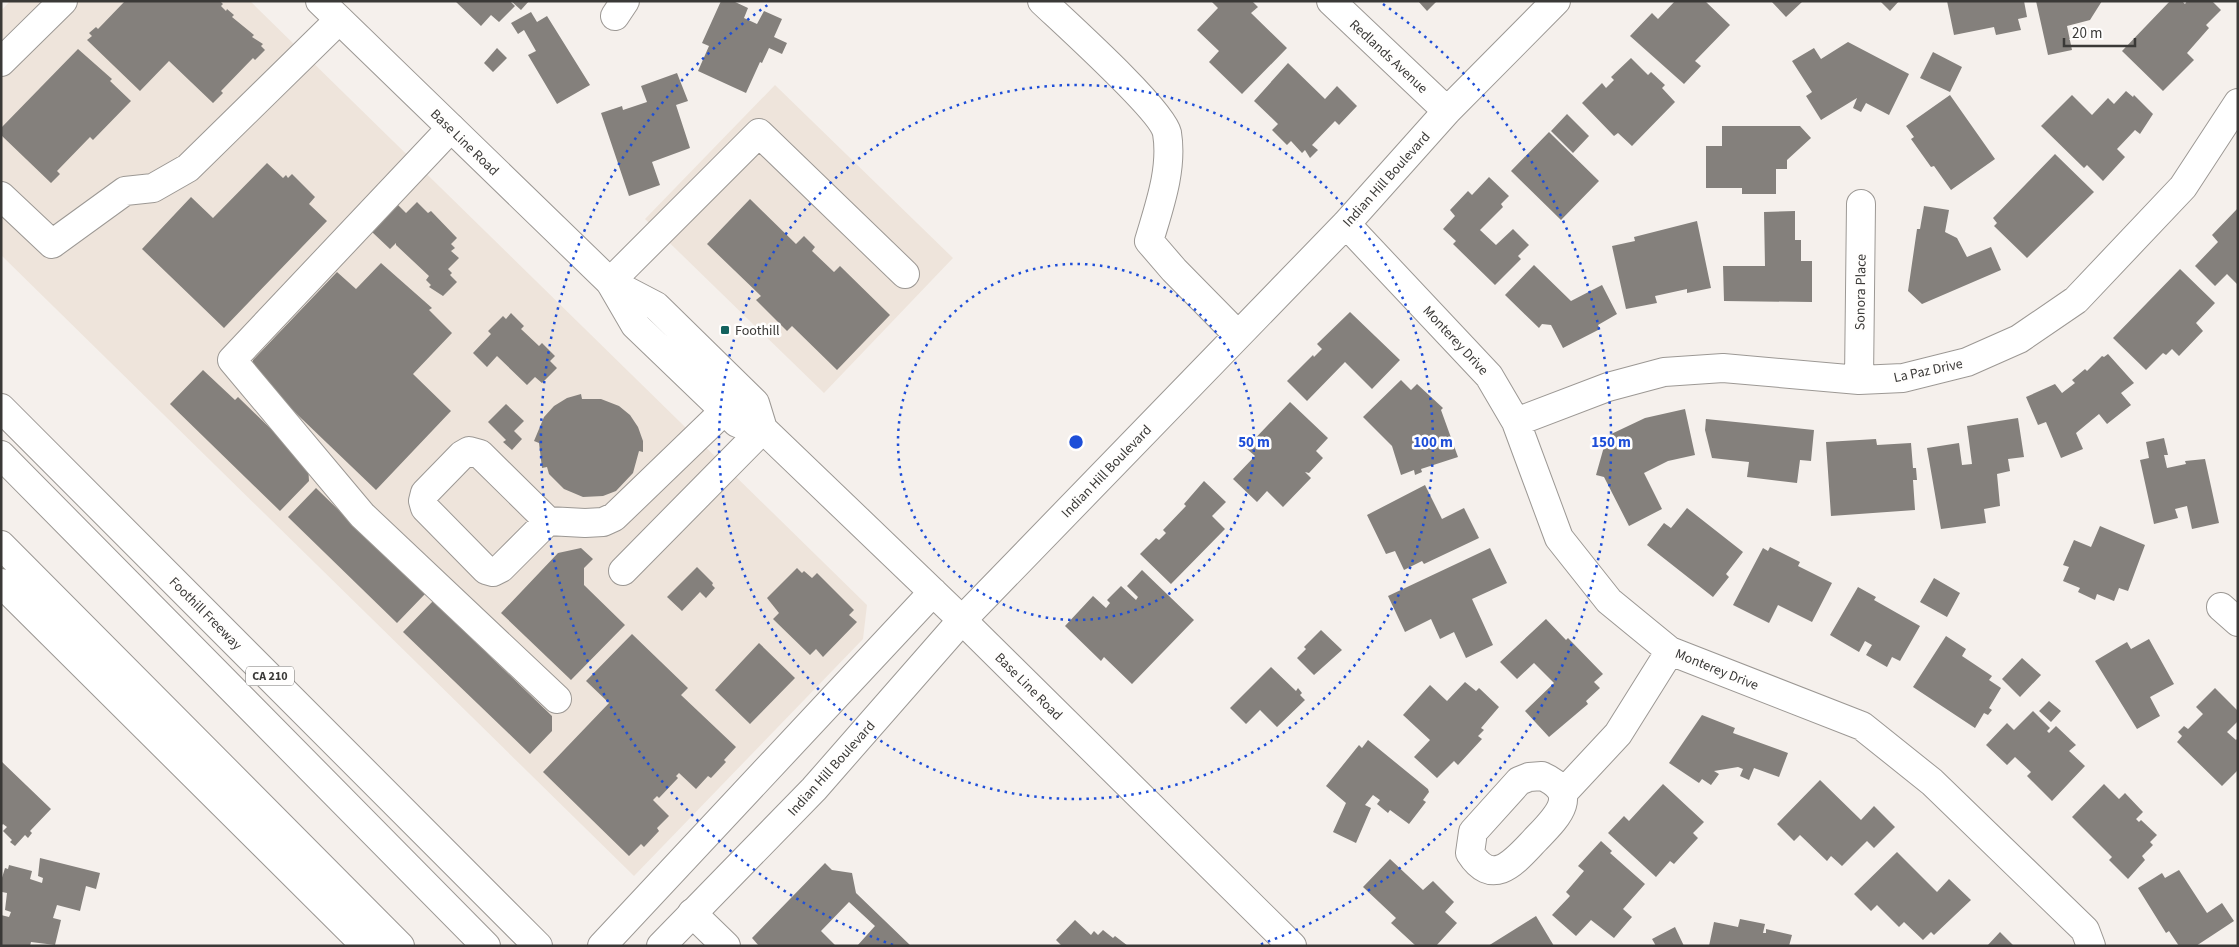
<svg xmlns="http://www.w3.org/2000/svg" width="2239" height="947" font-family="'Source Sans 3',sans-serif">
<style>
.built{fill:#eee4db}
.building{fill:#84807c}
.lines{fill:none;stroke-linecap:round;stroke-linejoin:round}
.minor-casing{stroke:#9c9894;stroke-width:30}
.major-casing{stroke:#9c9894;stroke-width:30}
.highway-casing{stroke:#9c9894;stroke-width:30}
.minor{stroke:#fff;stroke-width:28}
.major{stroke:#fff;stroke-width:28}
.highway{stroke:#fff;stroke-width:28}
.ring{fill:none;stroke:#1d4ed8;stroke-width:2.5;stroke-dasharray:2.5 5}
.poi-dot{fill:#13625e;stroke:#fffefd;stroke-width:2}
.labels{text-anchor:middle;stroke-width:5;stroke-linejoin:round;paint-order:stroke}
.shield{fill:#fffefd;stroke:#757472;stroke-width:1}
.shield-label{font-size:12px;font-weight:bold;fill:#3a3937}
.street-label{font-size:14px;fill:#3a3937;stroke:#fffefd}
.poi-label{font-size:14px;fill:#3a3937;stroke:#fffefd;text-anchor:start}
.centre{fill:#1d4ed8;stroke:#fffefd;stroke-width:2.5}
.ring-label{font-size:15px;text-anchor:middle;font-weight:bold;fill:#1d4ed8;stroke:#fffefd;stroke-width:5;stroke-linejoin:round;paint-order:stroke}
</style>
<rect width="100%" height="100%" fill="#f5f0ec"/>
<path class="built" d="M10,1H250L867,605L863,639L634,876L1,255V11Z
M775,85L953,258L824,393L645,219Z"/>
<path class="building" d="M125,1H220L223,4L221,6L226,11L227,9L234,15L232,17L254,35L252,37L263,44L261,46L265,50L255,60L253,58L221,91L223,93L213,103L169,61L140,91L87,40L92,36L89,33L96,27L98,29Z
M455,1H510L515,6L499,22L491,15L481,26Z
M511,1H529L521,10Z
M721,1H733L748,8L744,18L757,24L764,11L782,19L774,37L787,43L782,54L769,48L762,63L760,62L746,93L698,71L709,46L702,43Z
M1211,1H1252L1258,7L1251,13L1287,48L1242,94L1209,62L1219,51L1197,30L1218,8Z
M1418,1H1437L1427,11Z
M1675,1H1705L1730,25L1695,61L1701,66L1684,84L1630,36L1652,13L1658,19Z
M1771,1H1803L1786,17Z
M1880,1H1899L1890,11Z
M1947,1H2024L2027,17L2018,19L2021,30L1996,35L1994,27L1954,35Z
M2036,1H2102L2090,20L2067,26L2072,50L2048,55Z
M2170,1H2182L2185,4L2187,1H2212L2221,10L2206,25L2209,28L2187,53L2194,60L2163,91L2122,51Z
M531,12L537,22L547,16L590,85L557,104L528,55L536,51L524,30L518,34L511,23Z
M1848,42L1909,74L1889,115L1866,103L1861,112L1853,108L1857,98L1821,120L1806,96L1812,92L1792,61L1814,48L1821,59Z
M497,48L507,58L493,72L484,63Z
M78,49L112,79L110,81L131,101L93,140L90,137L57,171L60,174L51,183L1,135V128Z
M1933,52L1962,67L1950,92L1920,78Z
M1631,58L1648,75L1651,72L1665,85L1662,88L1675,102L1632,146L1618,133L1614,136L1582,103L1602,83L1606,88L1614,80L1611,77Z
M1288,63L1325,99L1337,86L1357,106L1339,125L1335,121L1312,145L1318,150L1310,158L1305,150L1302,153L1291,141L1287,145L1272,130L1278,124L1254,101Z
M677,73L688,101L676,105L690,148L652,162L660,185L629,196L601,113L622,106L623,110L647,102L641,86Z
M2126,91L2133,97L2134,95L2153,114L2140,134L2135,130L2117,149L2125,157L2103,181L2087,165L2084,168L2041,126L2072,95L2092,115L2108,98L2114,104Z
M1950,95L1995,159L1951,190L1934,166L1931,167L1911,139L1914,137L1906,126Z
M1567,114L1589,136L1573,153L1551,131Z
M1722,126H1800L1811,138L1787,160V169H1776V194H1742V188H1706V146H1722Z
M1549,132L1599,181L1561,220L1511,171Z
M2055,154L2094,192L2027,258L1994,226L1997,223L1993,218Z
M267,163L283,178L286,175L288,178L292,174L315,197L309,204L327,221L224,328L142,249L191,197L213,218Z
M1489,177L1509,196L1501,204L1503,207L1480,230L1496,245L1513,229L1529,245L1518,256L1521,259L1495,285L1453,244L1456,241L1443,229L1455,216L1450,210L1468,191L1472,195Z
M750,199L796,244L804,236L815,247L812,251L834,272L840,266L890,315L837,370L792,326L787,331L756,300L761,296L707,244Z
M417,202L428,213L431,211L457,238L451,244L455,248L451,251L459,258L448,269L452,273L450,275L457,282L443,296L429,287L431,285L426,280L429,276L396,245V243L390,249L372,232L398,205L406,213Z
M1924,206L1949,210L1945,232L1957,238L1967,257L1991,247L2001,270L1922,304L1908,291L1917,229H1920Z
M2238,208V285L2227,274L2215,286L2195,266L2218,242L2212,235Z
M1795,211V240H1801V261H1812V302L1724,301L1723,266H1765L1764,212Z
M1697,221L1711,288L1687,293V289L1655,296L1657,303L1626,309L1612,246L1635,241L1634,237Z
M381,263L432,308L429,310L452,333L413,374L451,411L376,490L253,372V360L337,272L356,289Z
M1534,265L1571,301L1602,285L1617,314L1598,325L1600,329L1563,348L1551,325L1542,324L1539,328L1505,295Z
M2180,269L2215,303L2196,323L2203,331L2179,356L2172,349L2166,355L2163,353L2146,370L2113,338Z
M1350,312L1400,360L1372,389L1345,362L1307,401L1287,381L1313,355L1314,357L1322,349L1317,344Z
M511,313L524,326L521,329L539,346L542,343L555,356L550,361L557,368L542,383L535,377L527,385L497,356L487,367L473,353L491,334L488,331L503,316L506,319Z
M2108,354L2134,383L2121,393L2131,405L2107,424L2099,414L2076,433L2083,449L2061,458L2046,422L2038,425L2026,397L2055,384L2062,393L2075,383L2072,380L2085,369L2087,371L2102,356L2104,357Z
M203,370L235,400L238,397L308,465L309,481L280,511L170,404Z
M1401,380L1411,390L1417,384L1443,408L1441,410L1458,457L1421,469L1422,472L1415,475L1414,470L1401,475L1392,446L1363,417Z
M581,394L582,399H601L619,406L630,415L638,427L643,441V452L639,451L633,473L616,491L603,496L583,497L564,489L549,474L547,467L542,468L539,443L534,441L544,417L554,406L567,398Z
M1290,402L1328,438L1316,451L1323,458L1309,473L1305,472L1311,478L1283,507L1267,491L1257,502L1233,479L1255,456L1246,448Z
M506,404L524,421L514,431L522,439L512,450L503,442L506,440L488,422Z
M1685,409L1695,455L1668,461L1644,473L1662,509L1629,526L1604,477L1596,475L1607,436L1645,418Z
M2018,418L2024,457L2008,459L2010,471L1997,474L2000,506L1984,509L1986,523L1941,529L1927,448L1959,443L1962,465L1972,464L1967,426Z
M1706,419L1814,430L1811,461L1800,460L1797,483L1747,477L1749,462L1712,458L1705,430Z
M2164,438L2168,455H2164L2167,468L2186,464L2185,461L2205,459L2219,523L2192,529L2187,506L2175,509L2178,518L2154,524L2140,460L2149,458L2146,442Z
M1876,439L1877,445L1911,443L1913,468H1916L1917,480H1913L1915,510L1831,516L1826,442Z
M1204,481L1226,502L1212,516L1225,529L1171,584L1140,554L1156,538L1159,540L1166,533L1163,530L1186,506L1184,504Z
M1425,485L1442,519L1464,508L1479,538L1424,564L1422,561L1404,570L1395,551L1386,554L1367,515Z
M316,488L425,594L397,623L288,517Z
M1687,508L1743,552L1726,574L1729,577L1713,597L1647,545L1664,523L1671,528Z
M2100,526L2145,545L2128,591L2119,588L2114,601L2097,594L2095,600L2078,592L2080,588L2063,581L2069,567L2063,565L2074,540L2091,547Z
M1770,547L1800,562L1798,566L1832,583L1812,622L1778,605L1769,623L1733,605L1763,548L1768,551Z
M581,548L593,559L584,568V585L625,625L571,680L501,613L558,553Z
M1490,548L1507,583L1472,599L1493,645L1466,658L1454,632L1440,639L1431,619L1405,632L1388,596Z
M697,567L713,583L712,585L715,588L706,598L700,592L682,611L667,597Z
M797,568L802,573L804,571L812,578L817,573L854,610L849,615L857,622L823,657L816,649L810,655L773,619L779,613L767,598Z
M1142,570L1194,620L1132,684L1104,657L1101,661L1065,626L1093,596L1106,608L1110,603L1107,600L1121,586L1136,600L1138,597L1127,586Z
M1934,578L1960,593L1947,617L1920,602Z
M1858,587L1876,597L1874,600L1920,626L1900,661L1892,657L1887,667L1866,655L1872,645L1865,641L1859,652L1830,635Z
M433,601L552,716V731L530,754L403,632Z
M1546,619L1566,640L1568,638L1603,674L1594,682L1600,688L1586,701L1588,704L1549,737L1525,711L1554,683L1534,663L1517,679L1500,662Z
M1321,630L1342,650L1314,675L1297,658L1306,649L1304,647Z
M632,634L688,688L681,695L736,747L724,760L726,762L711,778L708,776L696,789L679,773L676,776L678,778L659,798L657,796L653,800L669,816L657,828L659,831L644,847L641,844L629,856L543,772L609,703L586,681Z
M1946,636L1966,649L1962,656L1992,676L1989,680L2001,688L1989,708L1992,710L1988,715L1984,713L1975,728L1913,687Z
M2149,639L2174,684L2150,697L2160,716L2137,729L2095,661L2127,642L2131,649Z
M759,643L795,678L750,724L715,690Z
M2022,658L2041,675L2020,697L2002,679Z
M1271,667L1296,691L1298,688L1302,693L1300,695L1305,700L1277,727L1260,710L1246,724L1230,708Z
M1465,682L1476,691L1479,688L1499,707L1481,728L1484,730L1478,736L1482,739L1458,765L1454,761L1437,778L1414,757L1430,740L1403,715L1430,685L1447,701Z
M2215,688L2238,711V721L2227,732L2236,740L2238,738V770L2222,786L2177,742L2182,736L2178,732L2184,726L2188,729L2203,714L2196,707Z
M2049,701L2061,711L2051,722L2039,711Z
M2033,711L2050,728L2047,731L2049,733L2056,726L2076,745L2069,751L2085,766L2052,801L2027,776L2031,772L2015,757L2007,765L1986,745L2007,723L2014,730Z
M1702,715L1735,728L1733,733L1788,753L1779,777L1754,768L1749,780L1740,776L1743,769L1738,767L1714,771L1719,774L1711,785L1702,779L1699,783L1669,763Z
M1368,740L1428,789L1429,792L1423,800L1426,802L1409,824L1390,810L1388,813L1377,804L1380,800L1373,795L1365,805L1371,808L1356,843L1333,832L1346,803L1326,786L1359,745L1362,748Z
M1,761L51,809L30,831L32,833L28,838L25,835L15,846L10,842L12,840L3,831L7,827L3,824L1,826Z
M1820,780L1861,820L1874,806L1895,827L1874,848L1867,841L1842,866L1831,856L1827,861L1800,835L1794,841L1777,824Z
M1663,784L1704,822L1693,833L1698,838L1674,864L1670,861L1656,877L1608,833L1624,816L1629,821Z
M2104,784L2119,799L2125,793L2143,812L2136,819L2139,822L2141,820L2157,835L2150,842L2153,845L2142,856L2145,860L2128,879L2109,860L2112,857L2072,817Z
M1601,841L1612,851L1610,853L1645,884L1623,909L1632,917L1614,938L1591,920L1576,936L1552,915L1570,896L1566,892L1584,871L1578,866Z
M1897,852L1937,892L1949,879L1971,900L1934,935L1931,932L1923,940L1904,922L1899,927L1877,905L1871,911L1854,894Z
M40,858L100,873L96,889L86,886L80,911L57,905L53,918L61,920L55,945L31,942L30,946H1V915L9,917L11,912L5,910L7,893L2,892L1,881L5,868L8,869L9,865L32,871L30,879L42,883L43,878L38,876Z
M1390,859L1423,890L1433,881L1454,902L1445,912L1457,923L1436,946H1416L1391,923L1396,918L1363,887Z
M825,863L832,870L852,873L856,893L911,946H857L875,926L849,902L821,931L836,946H759L752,938Z
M2179,870L2207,913L2222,903L2234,921L2196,946H2179L2169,931L2166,933L2138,888L2162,873L2165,878Z
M1536,916L1554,946H1488Z
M1740,919L1765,924L1763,933H1766V929L1792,935L1789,946H1709L1714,922L1738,927Z
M1075,920L1091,935L1094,931L1098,935L1103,930L1113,938L1115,936L1128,946H1062L1056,940Z
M1675,927L1684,946H1656L1652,939Z
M2000,932L2014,946H1987Z"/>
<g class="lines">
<defs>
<path id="minor" d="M1042,1C1064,22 1162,110 1167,133C1173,169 1159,207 1149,241L1174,270L1238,335
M1331,1L1447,111
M615,16L625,1
M1,62L63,1
M451,128L232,360L362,515L557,699
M1,196L52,244L125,191L153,188L188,168L339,20
M1346,224L1489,376L1516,422L1559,538L1609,601L1670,651L1862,726L1932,782L2085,930L2091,946
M610,282L759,133L905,274
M1859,380L1861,204
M1516,422L1608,387L1664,372L1723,368L1859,380L1903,378L1967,362L2019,339L2076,300L2183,187L2238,103
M548,521L501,568L493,572L486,570L425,508L423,501L425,493L462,455L469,451L480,454L548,521L585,523L603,522L614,517L724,411
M623,571L763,429
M2221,607L2238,622
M962,620L1346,224L1447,111L1556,1
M1542,776C1583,794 1555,819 1535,840C1515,861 1493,889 1470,853L1473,832L1519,781L1529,777Z
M1563,793L1618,734L1670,651
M692,913L726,946"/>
<path id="major" d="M320,1L610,282L656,306L755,403L763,429L962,620L1292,946
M610,282L635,325L737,423L763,429
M602,946L933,592
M661,946L814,789L962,620"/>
<path id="highway" d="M1,408L538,946
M1,455L486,946
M1,545L400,946
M1,583L366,946"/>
</defs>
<use href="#minor" class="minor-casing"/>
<use href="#major" class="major-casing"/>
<use href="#highway" class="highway-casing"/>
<use href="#minor" class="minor"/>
<use href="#major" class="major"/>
<use href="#highway" class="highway"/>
</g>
<g class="ring">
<circle cx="1076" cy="442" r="178"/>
<circle cx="1076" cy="442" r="357"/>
<path d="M893 945A535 535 0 0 1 769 4M1383 4A535 535 0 0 1 1259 945"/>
</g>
<rect class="poi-dot" x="720" y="325" width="10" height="10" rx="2.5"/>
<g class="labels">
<rect class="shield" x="246" y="666.5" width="48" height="19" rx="4"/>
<g class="shield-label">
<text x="270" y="680">CA 210</text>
</g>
<g class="street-label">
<text transform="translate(1389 56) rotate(43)" y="5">Redlands Avenue</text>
<text transform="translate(465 142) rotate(44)" y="5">Base Line Road</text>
<text transform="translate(1386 179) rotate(-48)" y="5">Indian Hill Boulevard</text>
<text transform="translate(1860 292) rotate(-89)" y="5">Sonora Place</text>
<text transform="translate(1456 340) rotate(47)" y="5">Monterey Drive</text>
<text transform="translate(1928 370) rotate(-12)" y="5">La Paz Drive</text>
<text transform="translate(1106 471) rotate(-46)" y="5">Indian Hill Boulevard</text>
<text transform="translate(206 613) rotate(45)" y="5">Foothill Freeway</text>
<text transform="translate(1717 669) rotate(22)" y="5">Monterey Drive</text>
<text transform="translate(1029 686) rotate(45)" y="5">Base Line Road</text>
<text transform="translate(831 768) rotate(-48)" y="5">Indian Hill Boulevard</text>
</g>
<g class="poi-label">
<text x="735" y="335">Foothill</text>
</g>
</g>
<circle cx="1076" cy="442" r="8" class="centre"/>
<g class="ring-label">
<text x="1254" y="447">50 m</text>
<text x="1433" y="447">100 m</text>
<text x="1611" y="447">150 m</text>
</g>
<rect width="2239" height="947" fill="none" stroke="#3a3937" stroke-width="5"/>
<path d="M2064 38v8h71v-8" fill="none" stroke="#3a3937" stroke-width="2.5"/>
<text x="2072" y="38" font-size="15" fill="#3a3937" stroke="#fffefd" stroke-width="4" paint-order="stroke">20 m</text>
</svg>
